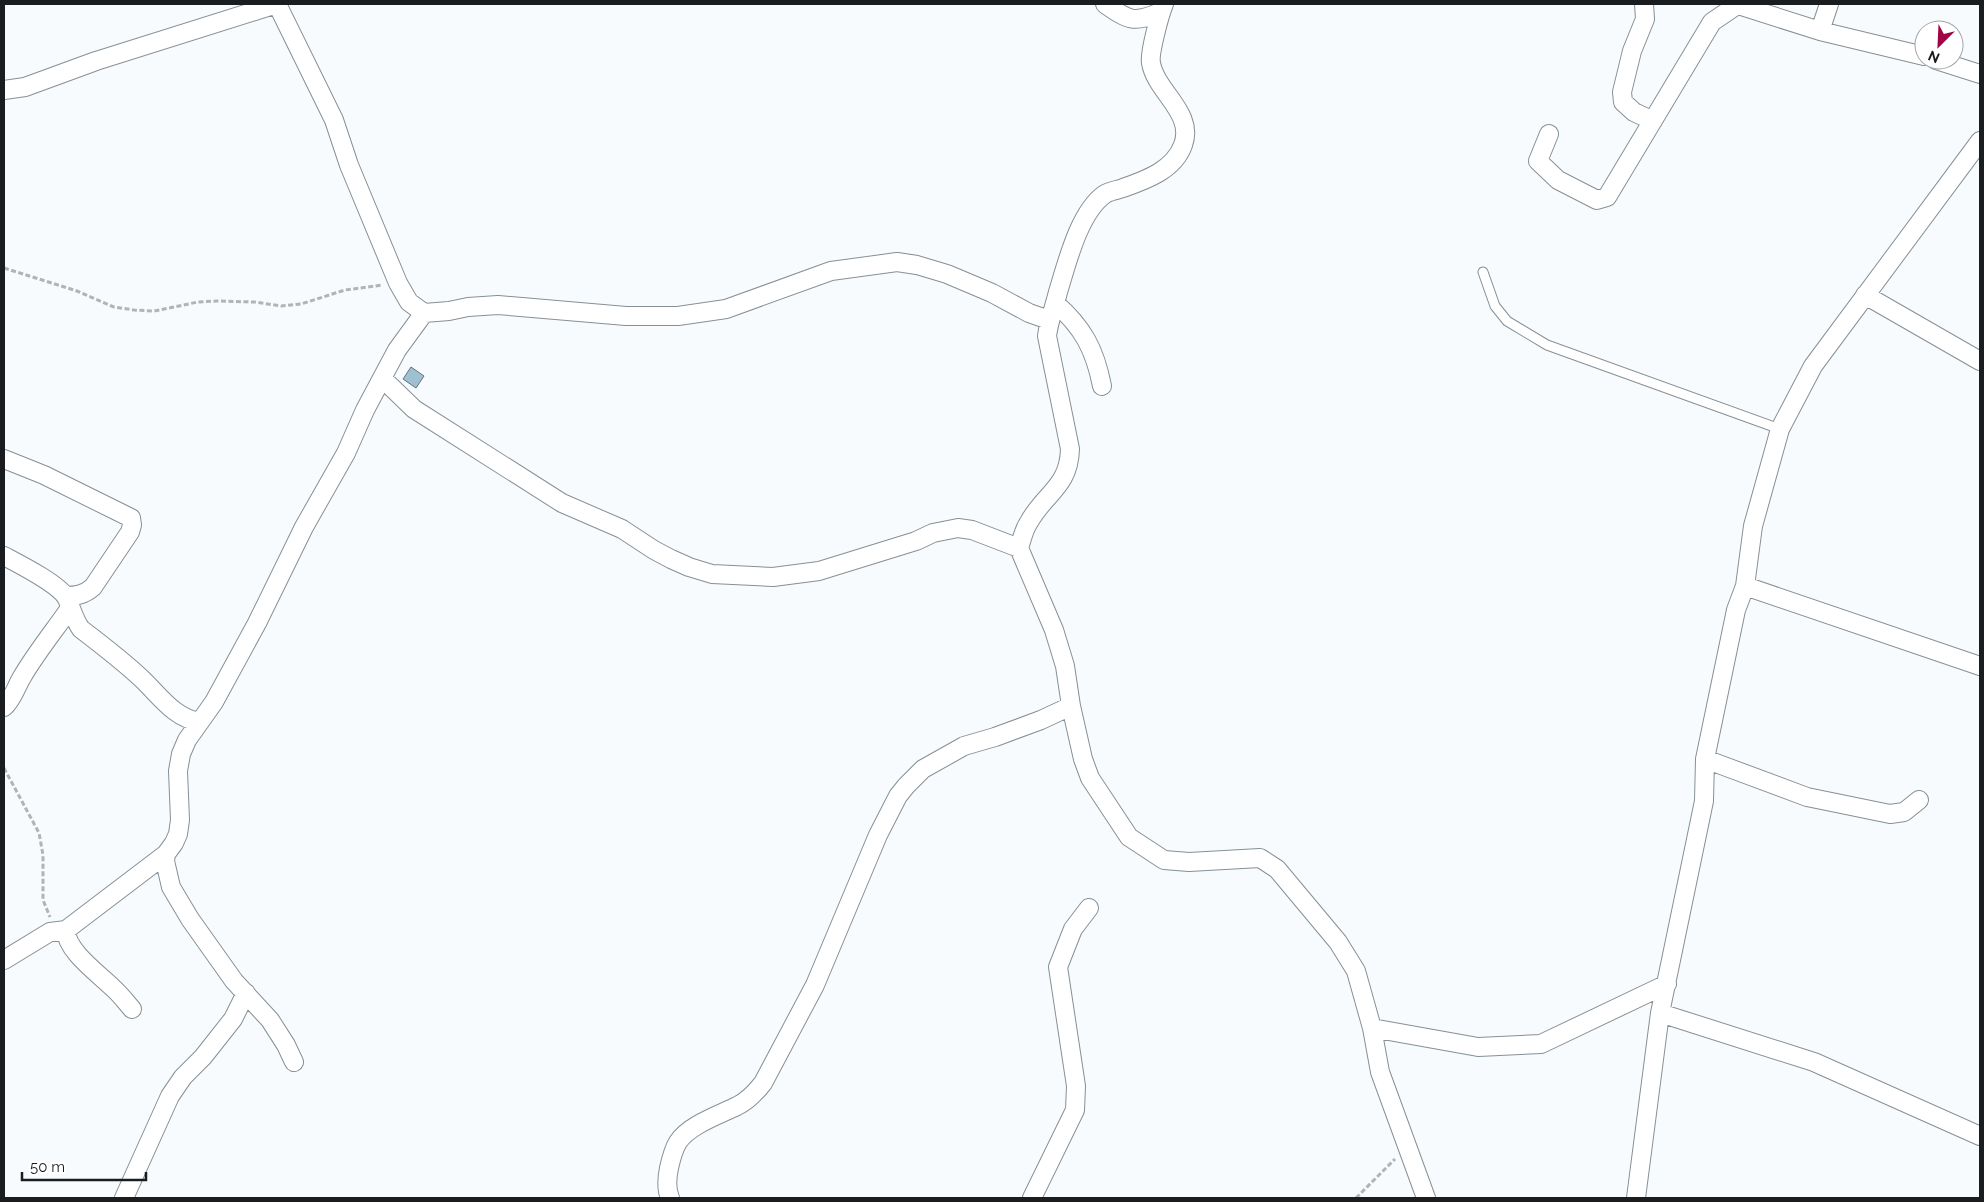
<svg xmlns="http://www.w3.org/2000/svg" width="1984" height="1202" font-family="Raleway,sans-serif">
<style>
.building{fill:#9dc0d3;stroke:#677177}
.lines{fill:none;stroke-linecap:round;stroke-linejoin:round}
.lane-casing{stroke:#859096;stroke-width:11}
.street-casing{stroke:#859096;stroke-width:20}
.path{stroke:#b0b4b7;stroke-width:3;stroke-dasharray:5 2.5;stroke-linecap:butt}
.lane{stroke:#fff;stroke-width:9}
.street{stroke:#fff;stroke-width:18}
</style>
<rect width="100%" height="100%" fill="#f7fbfe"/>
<path class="building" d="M411,367L424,376L416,388L403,379Z"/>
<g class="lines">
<defs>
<path id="lane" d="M1483,272L1495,306L1507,321L1547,345L1780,429"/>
<path id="street" d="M277,4L334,120L349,165L398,283L409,302L424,313L449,311L468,307L498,305L626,316H678L726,309L831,271L897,262L917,265L947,274L992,293L1029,313L1049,320
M1105,4C1128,20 1134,24 1160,12
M1164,4C1160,14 1149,53 1151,63C1156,92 1195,113 1183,145C1174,170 1146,180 1123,188C1118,190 1110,191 1105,194C1079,212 1067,263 1058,292C1054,308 1049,321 1047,336L1070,449C1069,487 1045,493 1029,522C1024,529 1022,539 1019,548L1054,630L1065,666L1071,706L1083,759L1090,778L1129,837L1164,860L1189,862L1260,858L1277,869L1338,942L1356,971L1372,1028L1380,1072L1426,1198
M1644,4L1645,19L1632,51L1622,92L1623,102L1634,112L1653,121
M1735,4L1820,31L1924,56
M1820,31L1829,4
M1936,60L1980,74
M4,90L25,87L96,61L277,4
M1549,134L1538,161L1558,180L1597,200L1607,197L1712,22L1737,5
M1865,295L1980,361
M1055,303C1083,327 1095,350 1102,386
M383,379L414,409L562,503L622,529L654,550L671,559L689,567L712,574L773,577L819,571L916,541L933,533L958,528L972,530L1019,548
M4,459L44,475L131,518L132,525L130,532L93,587C84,595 76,596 65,596
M4,556C19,564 57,583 66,597C72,608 73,618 81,629C102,645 123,661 142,679C160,696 174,718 200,722
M1745,586L1980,666
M4,707C13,699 16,687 22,677C36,653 54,631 70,608
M1705,759L1807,797L1890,814L1904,812L1919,800
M4,960L50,932L66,930
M132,1009C126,1002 120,994 113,988C99,974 66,951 66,930L166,854
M1660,1013L1814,1062L1980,1136
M1372,1028L1478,1047L1541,1044L1667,984
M294,1062L286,1045L270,1020L234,981L190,919L171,887L165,861L166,854L174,843L178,834L180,820L178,771L181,754L187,740L214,702L257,623L304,527L346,453L365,410L397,350L424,313
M124,1198L170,1096L183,1077L203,1057L233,1019L246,993
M670,1198C666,1189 667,1178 669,1168C671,1159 673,1150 678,1142C689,1125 719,1115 737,1106C748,1101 756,1092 763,1083L815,985L878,835L898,796L906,786L923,769L964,746L995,737L1041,720L1071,706
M1032,1198L1075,1110L1076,1086L1058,967L1073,929L1089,908
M1636,1198L1660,1013L1704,801L1705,759L1736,610L1745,586L1753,526L1780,429L1813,366L1980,141"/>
</defs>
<use href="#lane" class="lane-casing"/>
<use href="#street" class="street-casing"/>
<path class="path" d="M4,268L77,291L114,307L134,310L154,311L198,302L217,301L255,302L281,306L301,304L345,290L383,285
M4,768L39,833L43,855V900L50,917
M1356,1198L1395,1159"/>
<use href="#lane" class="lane"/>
<use href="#street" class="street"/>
</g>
<rect width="1984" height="1202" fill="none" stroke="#191d20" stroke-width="10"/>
<g transform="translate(1939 45) rotate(204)"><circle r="24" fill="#ffffff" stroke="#a3a5a6"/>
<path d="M0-4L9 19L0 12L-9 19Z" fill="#a00446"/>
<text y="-8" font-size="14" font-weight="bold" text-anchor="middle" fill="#191d20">N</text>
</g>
<path d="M22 1172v8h124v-8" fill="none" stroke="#191d20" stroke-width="2.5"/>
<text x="30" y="1172" font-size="15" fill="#191d20" stroke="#ffffff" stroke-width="4" paint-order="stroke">50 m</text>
</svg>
